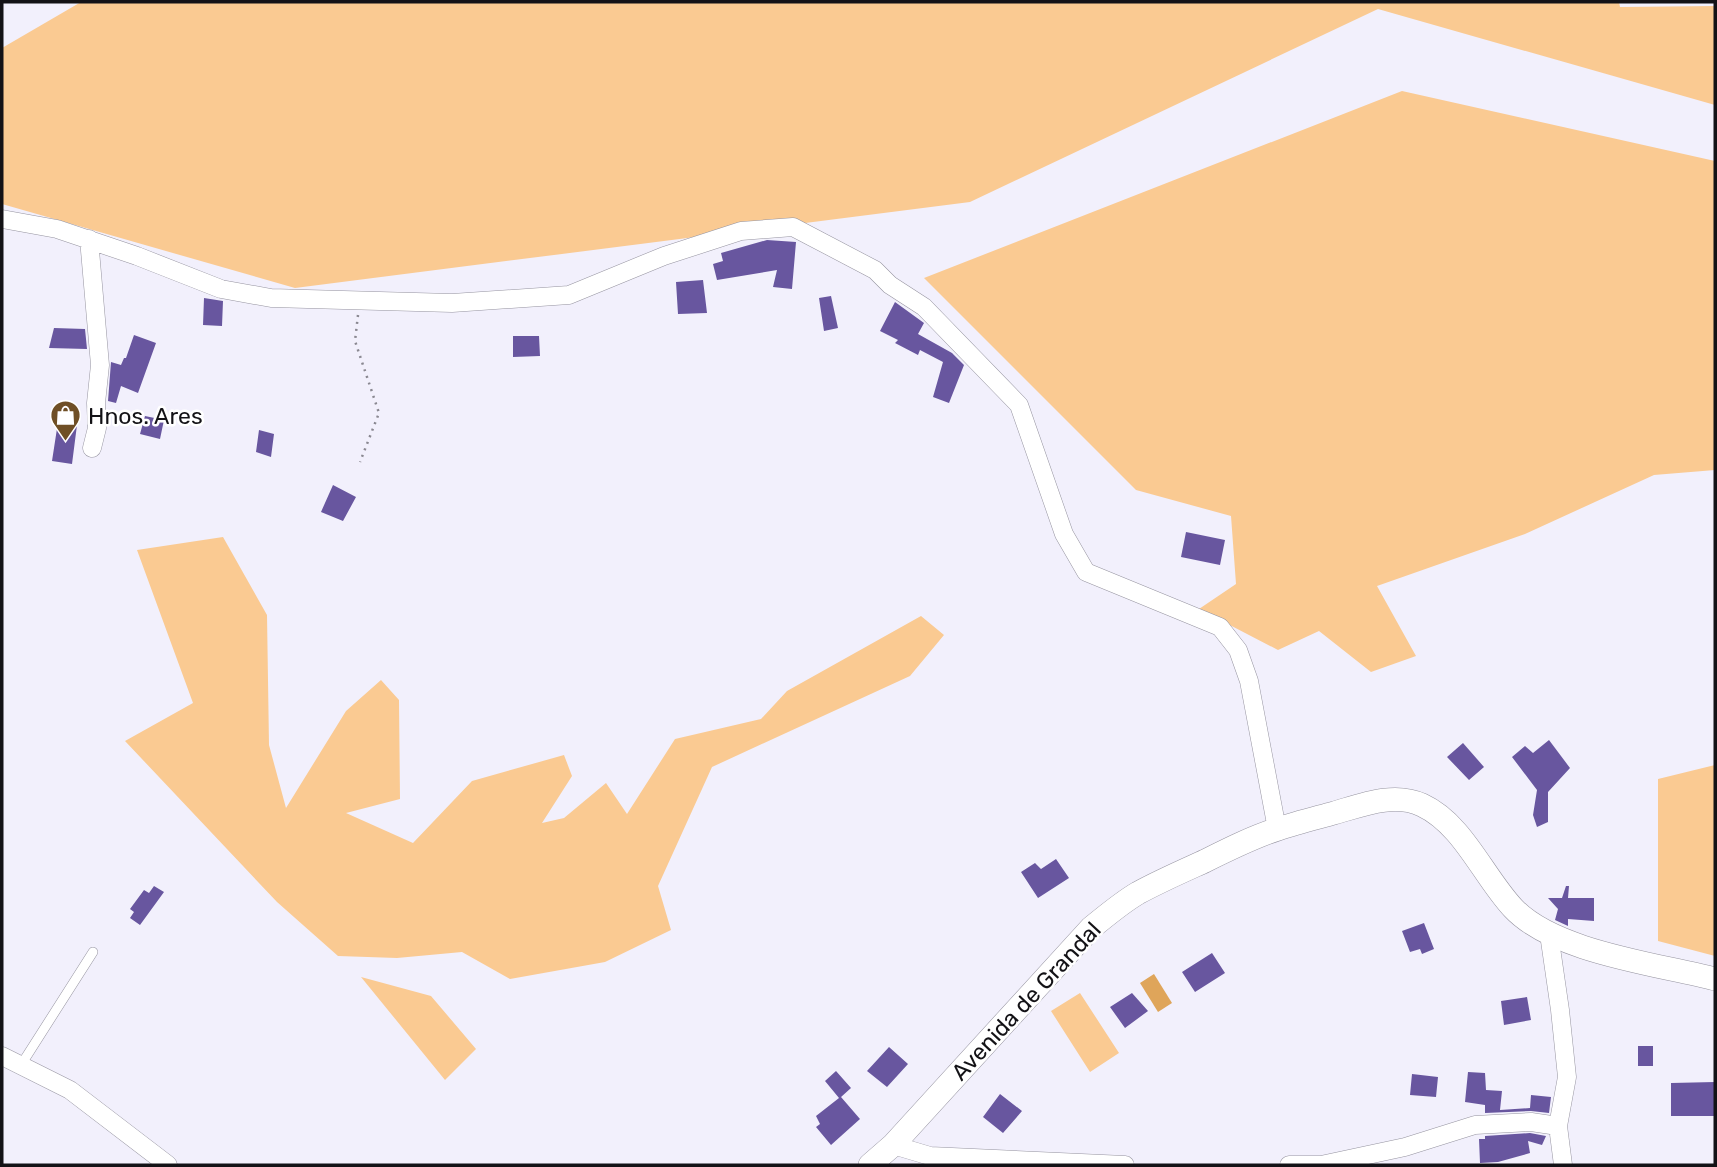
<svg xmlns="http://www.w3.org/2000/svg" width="1717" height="1167" font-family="Rubik,sans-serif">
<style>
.green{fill:#faca92}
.water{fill:#dfa55a}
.building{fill:#68569f}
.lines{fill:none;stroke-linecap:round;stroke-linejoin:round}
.service-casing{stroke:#9694a0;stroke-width:10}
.minor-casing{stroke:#9694a0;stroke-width:19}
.tertiary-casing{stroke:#9694a0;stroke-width:24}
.path{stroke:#8a8891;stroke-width:2.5;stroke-dasharray:2 5;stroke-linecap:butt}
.service{stroke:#fff;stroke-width:9}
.minor{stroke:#fff;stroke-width:18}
.tertiary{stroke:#fff;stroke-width:23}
.labels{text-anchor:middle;stroke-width:5;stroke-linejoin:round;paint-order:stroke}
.poi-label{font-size:23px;fill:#131216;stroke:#fff;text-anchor:start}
.street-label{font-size:23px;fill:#131216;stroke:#fff}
</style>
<rect width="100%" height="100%" fill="#f2f0fc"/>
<path class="green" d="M81,2H1619L1620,7L1715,6V105L1378,9L970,202L295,288L2,204V48Z
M1402,91L1715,161V470L1654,475L1525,534L1377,586L1416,656L1371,672L1319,631L1278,650L1199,609L1236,584L1231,516L1136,490L924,278Z
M223,537L267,615L269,745L286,808L346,711L381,680L399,700L400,799L346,813L413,843L472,781L564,755L572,776L542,823L564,818L606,783L627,814L675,739L761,719L787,691L921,616L944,635L910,676L712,767L658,886L671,930L605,962L510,979L462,952L397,958L338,956L277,902L125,741L193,703L137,550Z
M1715,765V956L1658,941V779Z
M361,977L431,996L476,1049L445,1080Z
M1080,993L1119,1053L1090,1072L1051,1011Z"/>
<path class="water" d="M1154,974L1172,1003L1158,1012L1140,983Z"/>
<path class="building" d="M767,240L796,242L792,289L773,287L777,270L717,280L713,264L723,261L721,253Z
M703,280L707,313L678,314L676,282Z
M831,296L838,328L824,331L819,298Z
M204,298L223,301L222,326L203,325Z
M895,302L924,323L918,334L952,353L964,365L949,403L933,397L943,362L920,350L918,355L895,343L898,340L880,331Z
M54,328L85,329L87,349L49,348Z
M134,335L156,343L138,393L121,386L116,403L108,401L111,362L121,365L124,358H126Z
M513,336H539L540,356L513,357Z
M145,416L164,420L160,439L140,434Z
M58,422L77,425L72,464L52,461Z
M259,430L274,434L271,457L256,452Z
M333,485L356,497L343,521L321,512Z
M1186,532L1225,540L1220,565L1181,557Z
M1549,740L1570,768L1548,792V822L1537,827L1533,815L1537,790L1512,757L1525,746L1533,753Z
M1463,743L1484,767L1469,780L1447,757Z
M1056,859L1069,878L1038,898L1021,872L1035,863L1041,869Z
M154,886L164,892L140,925L130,918L134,912L130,909L144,890L149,893Z
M1566,886H1569L1568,898H1594V921L1568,919V926L1555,920L1558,909L1548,898H1562Z
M1424,923L1434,949L1422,954L1420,949L1410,952L1402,931Z
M1212,953L1225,973L1195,992L1182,972Z
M1132,993L1148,1011L1125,1028L1110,1007Z
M1527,997L1531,1020L1504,1025L1501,1001Z
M1638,1046H1653V1066H1638Z
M889,1047L908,1064L887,1087L867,1071Z
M836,1071L851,1088L841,1097L860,1119L831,1145L816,1127L820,1124L816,1116L839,1098L825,1081Z
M1468,1072L1485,1073L1486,1090L1502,1091L1500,1110L1530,1108L1531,1095L1551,1097L1549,1113L1531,1111L1485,1113V1105L1465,1102Z
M1412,1074L1438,1077L1436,1097L1410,1095Z
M1715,1082V1116H1671V1083Z
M1000,1094L1022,1111L1003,1133L983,1117Z
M1530,1133L1546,1136L1542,1145L1528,1141L1530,1153L1498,1162L1480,1163L1479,1139H1485V1136Z"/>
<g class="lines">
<defs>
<path id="service" d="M21,1065L93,952"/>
<path id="minor" d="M2,219L57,229L137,256L221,289L271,298L452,303L569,295L664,256L741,231L793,227L875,270L890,285L924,307L1019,405L1064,534L1086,572L1220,627L1238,650L1249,681L1277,829
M89,239L100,365L96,403L97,428L92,448
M1549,934L1560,1010L1567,1077L1558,1126L1563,1165
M2,1056L70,1090L168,1165
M893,1145L930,1156L1125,1165
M1289,1165H1321L1405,1147L1475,1125L1531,1122L1558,1126"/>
<path id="tertiary" d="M870,1165L893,1145L1091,928C1106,916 1121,903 1138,893C1160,881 1183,871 1205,861C1229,849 1253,837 1278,829C1296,823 1316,818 1334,813C1362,805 1394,792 1422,805C1463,824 1483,876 1513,908C1554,952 1657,964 1715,979"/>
</defs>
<use href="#service" class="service-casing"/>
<use href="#minor" class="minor-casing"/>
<use href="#tertiary" class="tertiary-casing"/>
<path class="path" d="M358,315L355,341L379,413L360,462"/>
<use href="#service" class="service"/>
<use href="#minor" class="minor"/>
<use href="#tertiary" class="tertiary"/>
</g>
<defs>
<symbol id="shop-pin" viewBox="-11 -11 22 30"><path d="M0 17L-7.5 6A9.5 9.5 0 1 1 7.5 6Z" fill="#6f4f25" stroke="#fff"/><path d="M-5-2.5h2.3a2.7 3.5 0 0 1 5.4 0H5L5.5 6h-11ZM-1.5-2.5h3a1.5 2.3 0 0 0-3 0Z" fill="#fff"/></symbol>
</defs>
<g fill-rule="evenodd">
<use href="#shop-pin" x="48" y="398" width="35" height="47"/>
</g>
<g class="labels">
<g class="poi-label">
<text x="88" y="424">Hnos. Ares</text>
</g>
<g class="street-label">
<text transform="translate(1026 1001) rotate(-47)" y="8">Avenida de Grandal</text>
</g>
</g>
<rect width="1717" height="1167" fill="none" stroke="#131216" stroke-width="7"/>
</svg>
